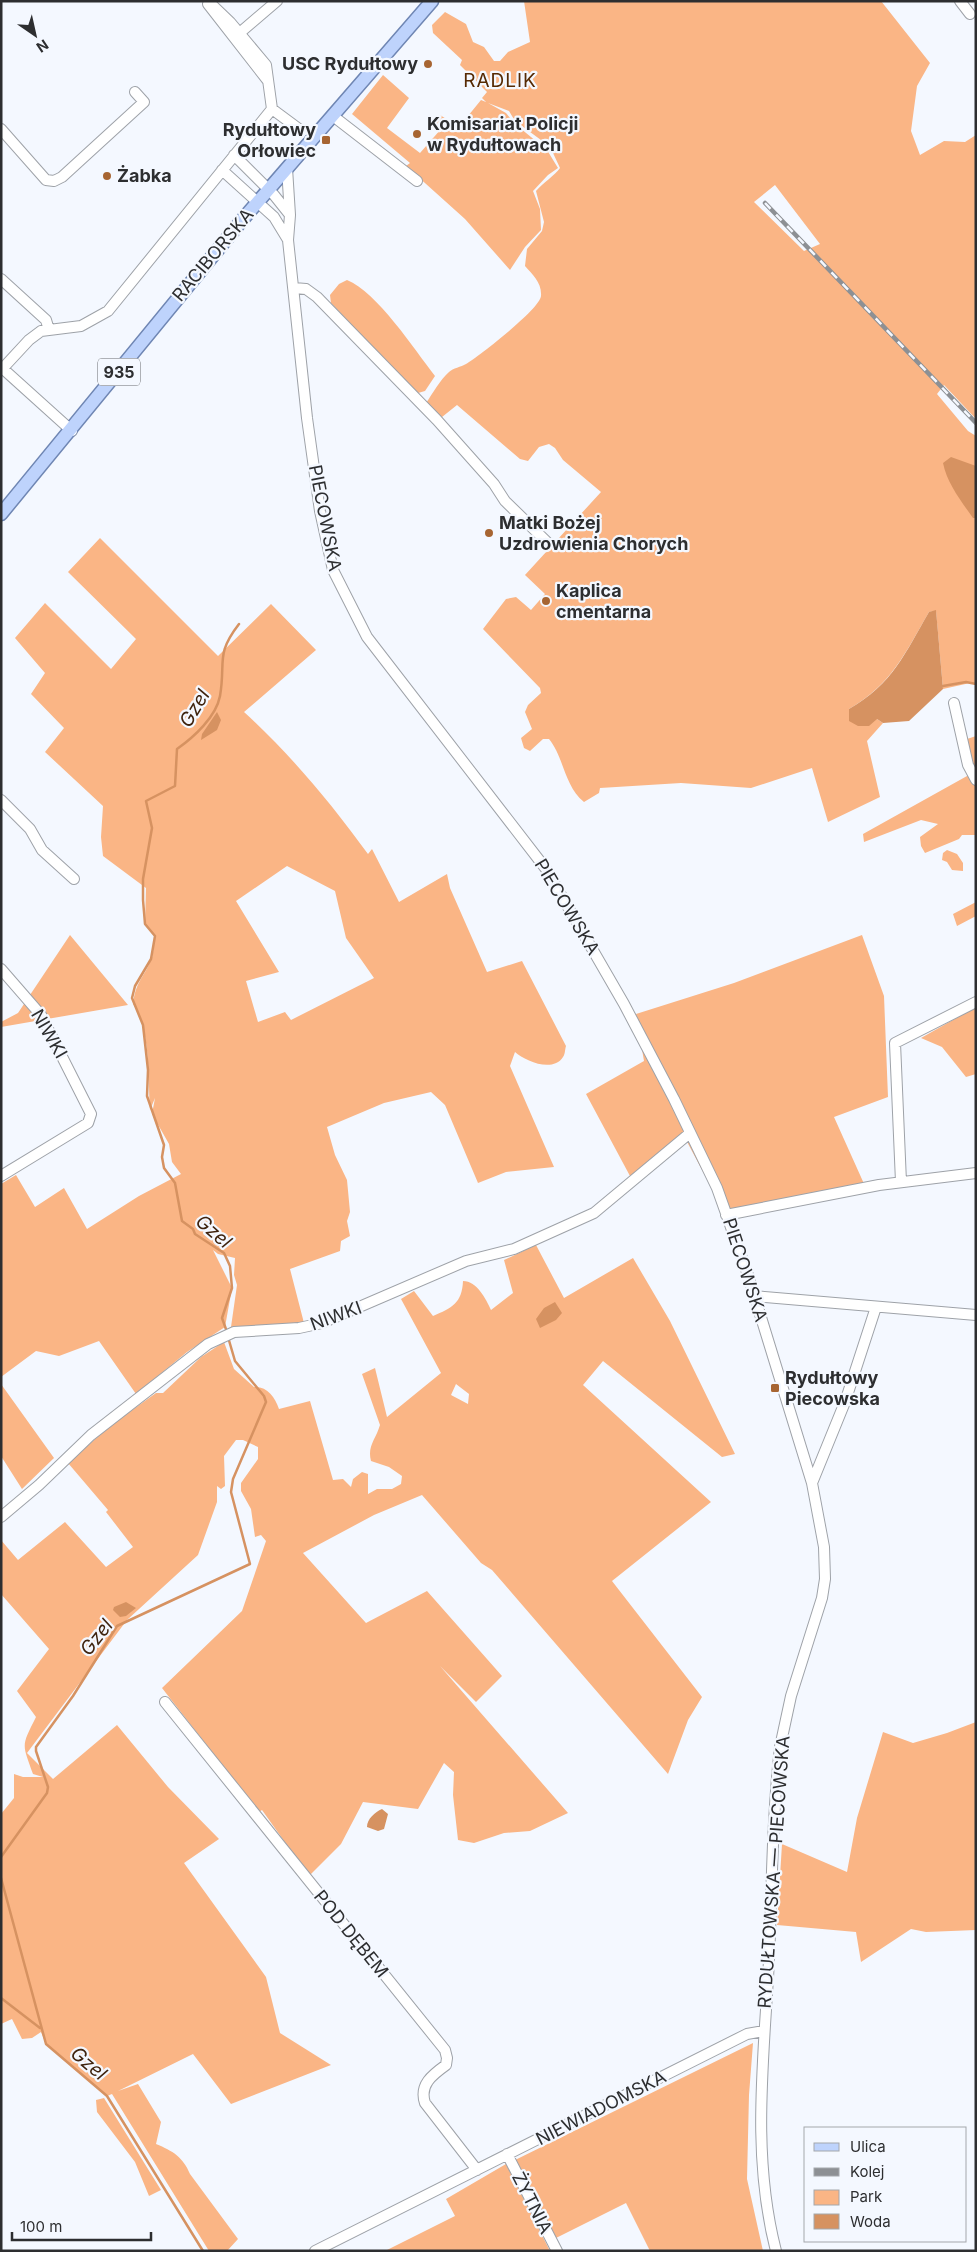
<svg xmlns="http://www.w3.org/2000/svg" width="977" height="2252" font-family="Inter,sans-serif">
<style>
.green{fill:#fab585;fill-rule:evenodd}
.water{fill:#d69261}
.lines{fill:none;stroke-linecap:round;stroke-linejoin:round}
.stream{stroke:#d69261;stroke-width:2.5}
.minor-casing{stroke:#9ea2a8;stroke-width:12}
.major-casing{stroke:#6f86b3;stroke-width:15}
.minor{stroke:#fff;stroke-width:10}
.major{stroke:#bed3fc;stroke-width:12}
.rail-casing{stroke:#8d9094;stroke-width:4.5}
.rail{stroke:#f4f8ff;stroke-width:2.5;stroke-dasharray:8;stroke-linecap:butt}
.poi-dot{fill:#a76532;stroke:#f4f8ff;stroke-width:2}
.labels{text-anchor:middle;stroke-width:4.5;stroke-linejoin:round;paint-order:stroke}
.shield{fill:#f4f8ff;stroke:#696b6e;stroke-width:1}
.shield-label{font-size:16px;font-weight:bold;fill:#2d2e30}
.poi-label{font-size:18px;font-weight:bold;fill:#2d2e30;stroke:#f4f8ff;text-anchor:start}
.street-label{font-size:18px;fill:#2d2e30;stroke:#f4f8ff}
.neighbourhood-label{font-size:19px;letter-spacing:1px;fill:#562a03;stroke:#f4f8ff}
.water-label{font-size:19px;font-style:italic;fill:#3f230e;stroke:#f4f8ff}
</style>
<rect width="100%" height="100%" fill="#f4f8ff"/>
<path class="green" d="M524,1H881L930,63L917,86L911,131L920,155L944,141L965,142L976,135V419L944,385L937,394L968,431L976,436V685L970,683L943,689L936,611L929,612C905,653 892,684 849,709L877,719L883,723L867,741L880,797L828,822L812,768L751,788L681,783L600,788L599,793L584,802C564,786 564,757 549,739H543L530,751L524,748L521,738L532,729L525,712L528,705L541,693L540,688L483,629L506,599L516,597L531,610L545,594L525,575L601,492L563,460L555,448L549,444L539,447L528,461L520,459L457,405L442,417L426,403C433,393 440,380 449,372C453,368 461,367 466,364C479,356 540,309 541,296C542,283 533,275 525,266L527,249L542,231L544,222L536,191C543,183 555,175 560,168L553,153L541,140L515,121L509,111L488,103L506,113L515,124L547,150L558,168L548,175L533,191L540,209L541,230L525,247L510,270L465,219L406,166L410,163L352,114L383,75L409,98L387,128L420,153L441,129L435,122L440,115L459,127L481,100L486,102L482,98L487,92L460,65L462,60L433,33L432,25L445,12L466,24L473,42L484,47L494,61H500L508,52L530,42ZM775,185L820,244L804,251L754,202Z
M347,280C377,292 414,349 435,376L425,391L418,393L405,382L331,303L330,295L339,284Z
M100,538L218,656L271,604L316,650L244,712C291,755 330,802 368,854L372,849L399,902L447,874L450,888L487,972L522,961L566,1046C565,1049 565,1055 563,1057C553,1073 525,1061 515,1052L510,1066L554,1167L506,1172L478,1183L445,1105L431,1092L384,1103L327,1127L335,1155L347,1180L350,1212L347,1221L350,1236L341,1241L340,1251L290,1269L304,1323L231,1327L237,1285L234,1275L235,1258L218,1254L213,1250L232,1288L225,1327L187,1352L136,1394L99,1341L59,1356L36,1351L1,1377V1184L16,1175L35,1207L64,1188L87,1229L139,1196L181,1174L172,1162L169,1144L152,1114L155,1098L150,1110C148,1081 151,1028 133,1004C136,981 143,979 151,960C155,952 152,945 155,936L145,924L146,888L103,856L101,837L103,806L45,752L64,728L31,694L45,673L15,638L45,603L111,669L136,639L68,572ZM287,866L335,891L346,938L374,978L291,1020L285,1012L258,1022L246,981L279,972L236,901Z
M976,736V769L972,762L967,739Z
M976,771V835H962L959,839L925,853L921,846L920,837L938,824L921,820L864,842L863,834Z
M947,850L957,854L963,863V871L952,870L947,862L942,860L943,853Z
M976,902V916L957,926L953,914Z
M70,935L128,1005L1,1027V1022L18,1013Z
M862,935L884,996L888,1097L834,1117L865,1186L726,1215L685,1138L630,1176L586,1094L644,1061L636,1014L734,983Z
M976,1007V1074L966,1077L942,1047L921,1038Z
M536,1245L564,1298L633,1258L670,1321L735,1454L722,1457L603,1361L583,1385L711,1502L612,1581L702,1697L688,1720L668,1774L492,1570L481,1563L422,1495L374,1515L303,1553L366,1623L427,1591L502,1676L476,1702L440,1666L568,1813L530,1831L504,1833L474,1843L458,1840L453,1795L454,1772L444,1763L418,1809L363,1802L341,1844L309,1876L262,1810L259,1812L162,1688L242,1611L266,1541L261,1535L255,1537L251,1509L241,1491V1483L258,1459V1447L243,1440H236L224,1456L225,1486L221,1489L217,1486V1502L198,1555L127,1620L27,1753L53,1779L117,1725L168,1787L219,1839L184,1863L266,1977L280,2033L331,2065L231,2104L193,2054L118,2091L138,2084L161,2122L156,2144C173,2151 183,2157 190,2174L238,2239L227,2251H209L112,2094L107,2096L46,2044L41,2032L32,2038L22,2039L12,2019L1,2024V1814L14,1798V1774L23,1777H43L33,1774C22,1743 21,1747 36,1717L17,1691L49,1649L1,1594V1540L18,1560L65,1522L106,1567L133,1547L106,1512L108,1510L68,1463L110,1426L156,1393H163L201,1357L224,1342L234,1369L254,1387C267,1386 275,1397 279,1409L310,1401L333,1480L343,1479L351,1487L353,1479L362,1472L368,1474V1494L377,1489H392L401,1484L402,1476L389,1467L371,1461C367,1446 376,1439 380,1425L362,1374L375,1368L387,1417L441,1373L401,1299L414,1291L433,1316C452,1308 462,1303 463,1281C477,1281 486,1299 491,1310L513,1293L504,1260ZM456,1384L469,1394L468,1404L451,1395Z
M1,1384L54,1458L22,1489L1,1456Z
M976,1722V1930L926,1932L911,1929L861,1962L856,1932L777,1925L782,1844L847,1872L857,1818L883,1732L913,1743L947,1733Z
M753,2043L749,2095L747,2179L763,2251H650L626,2203L556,2238L511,2162Z
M104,2098L161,2190L149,2196L135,2162L97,2112L96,2100Z
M506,2164L550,2251H385L455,2216L446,2199Z"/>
<path class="water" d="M951,457L976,466V518H973C961,501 947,483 943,463Z
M936,610L943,689L909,721L883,723L877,719L869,726H858L849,721V709C893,684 905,653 929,612Z
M217,712L221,720L217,730L201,740L202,734Z
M555,1302L562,1313L556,1320L540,1328L536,1319L544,1308Z
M126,1602L136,1608L126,1616L120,1617L113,1610L114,1607Z
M382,1809L388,1814L384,1829L378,1831L367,1827C367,1819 375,1812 382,1809Z"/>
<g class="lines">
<path class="stream" d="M943,686L966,682L976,684
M227,1332L222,1318L232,1288L230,1266L224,1253L195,1234L193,1229L182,1221L175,1183L164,1168L162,1157L164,1145L147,1096L148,1070L143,1025L132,998L135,986L151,959L155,936L145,924L143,900V879L152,828L146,801L175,786L177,749C194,737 216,717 220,696C226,662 215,655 239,624
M1,1857L47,1793L48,1787L36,1751V1747L73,1696L117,1626L250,1564L231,1492L233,1479L266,1402L264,1396L235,1361L228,1337
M1,1878L46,2044L107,2096L203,2251
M1,1998L40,2028"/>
<defs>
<path id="minor" d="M960,1L970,14
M208,4L268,81
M236,36L277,1
M272,109L299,129
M333,116L417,181
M1,129L46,180L54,181L62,177L144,102L135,92
M234,155L274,195L290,215L288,240L307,418L320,511L333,570L367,637L546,869L624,1004L674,1099L717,1188L748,1275L812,1483L824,1547L825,1579L822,1598L791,1696L780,1747C772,1817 772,1889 769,1960C764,2058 751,2154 776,2251
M287,168L290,215
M222,170L274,217L288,240
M1,279L46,320L49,330
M294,288L306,289L317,297L437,420L494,484L505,501L548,543
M1,367L72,431
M3,368L29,340L41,331L81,326L108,311L272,109L266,65L230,22L208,1
M954,703L968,765L976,780
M1,800L30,829L42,850L74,879
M1,969L41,1015L91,1114L88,1123L1,1176
M901,1182L895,1043L976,1002
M726,1215L879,1185L976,1173
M754,1296L976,1315
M812,1483L845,1402L876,1307
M1,1517L39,1485L91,1435L208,1344L234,1332L299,1328L322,1323L466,1261L514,1249L594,1213L690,1133
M165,1702L445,2050L447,2058L446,2065C432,2075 419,2085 425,2103L477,2170
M507,2154L557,2251
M315,2251L747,2034L764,2031"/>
<path id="major" d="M1,514L243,219L432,1"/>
</defs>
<use href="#minor" class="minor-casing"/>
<use href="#major" class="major-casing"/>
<use href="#minor" class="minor"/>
<use href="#major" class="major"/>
<defs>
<path id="rail" d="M765,203L976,423"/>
</defs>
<use href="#rail" class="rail-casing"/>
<use href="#rail" class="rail"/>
</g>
<g class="poi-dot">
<circle cx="428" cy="64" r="5"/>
<circle cx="417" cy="134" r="5"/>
<rect x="321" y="135" width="10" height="10" rx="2.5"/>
<circle cx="107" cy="176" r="5"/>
<circle cx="489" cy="533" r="5"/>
<circle cx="546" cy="601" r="5"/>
<rect x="770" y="1383" width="10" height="10" rx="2.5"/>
</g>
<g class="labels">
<rect class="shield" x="98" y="358.5" width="42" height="27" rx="4"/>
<g class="shield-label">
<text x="119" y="378">935</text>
</g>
<g class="poi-label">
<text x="418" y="70" text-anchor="end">USC Rydułtowy</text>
<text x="427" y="130">Komisariat Policji<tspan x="427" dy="21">w Rydułtowach</tspan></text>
<text x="316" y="136" text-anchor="end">Rydułtowy<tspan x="316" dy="21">Orłowiec</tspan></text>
<text x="117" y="182">Żabka</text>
<text x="499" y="529">Matki Bożej<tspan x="499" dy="21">Uzdrowienia Chorych</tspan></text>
<text x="556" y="597">Kaplica<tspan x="556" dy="21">cmentarna</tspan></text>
<text x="785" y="1384">Rydułtowy<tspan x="785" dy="21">Piecowska</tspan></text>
</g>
<g class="street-label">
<text transform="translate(213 255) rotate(-50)" y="6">RACIBORSKA</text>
<text transform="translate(325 518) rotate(79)" y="6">PIECOWSKA</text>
<text transform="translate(567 907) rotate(59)" y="6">PIECOWSKA</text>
<text transform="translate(49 1034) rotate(60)" y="6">NIWKI</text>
<text transform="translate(745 1270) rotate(72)" y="6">PIECOWSKA</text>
<text transform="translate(336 1316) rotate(-20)" y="6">NIWKI</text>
<text transform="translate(774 1872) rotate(-86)" y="6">RYDUŁTOWSKA — PIECOWSKA</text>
<text transform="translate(351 1934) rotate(51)" y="6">POD DĘBEM</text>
<text transform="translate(601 2108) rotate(-27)" y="6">NIEWIADOMSKA</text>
<text transform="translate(532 2203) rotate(63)" y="6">ŻYTNIA</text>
</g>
<g class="neighbourhood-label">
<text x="500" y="87">RADLIK</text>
</g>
<g class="water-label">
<text transform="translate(194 708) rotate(-59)" y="7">Gzel</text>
<text transform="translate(214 1231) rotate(41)" y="7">Gzel</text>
<text transform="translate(96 1637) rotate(-52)" y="7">Gzel</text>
<text transform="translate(89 2063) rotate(40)" y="7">Gzel</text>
</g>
</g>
<rect width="977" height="2252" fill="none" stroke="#2d2e30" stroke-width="5"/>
<rect x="804" y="2127" width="162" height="115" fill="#f4f8ff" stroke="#a4a7ac"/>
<rect x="814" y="2143" width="25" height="8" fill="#bed3fc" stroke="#a4a7ac"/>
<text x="850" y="2152" font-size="15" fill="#2d2e30">Ulica</text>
<rect x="814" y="2168" width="25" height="8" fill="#8d9094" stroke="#a4a7ac"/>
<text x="850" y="2177" font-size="15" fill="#2d2e30">Kolej</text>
<rect x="814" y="2190" width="25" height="15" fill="#fab585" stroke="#a4a7ac"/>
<text x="850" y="2202" font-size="15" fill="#2d2e30">Park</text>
<rect x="814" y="2214" width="25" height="15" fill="#d69261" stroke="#a4a7ac"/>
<text x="850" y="2227" font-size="15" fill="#2d2e30">Woda</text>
<g transform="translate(35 35) rotate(146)" stroke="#f4f8ff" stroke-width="4" paint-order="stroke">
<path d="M0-4L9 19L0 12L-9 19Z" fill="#2d2e30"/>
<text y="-8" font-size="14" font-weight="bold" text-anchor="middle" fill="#2d2e30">N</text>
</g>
<path d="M12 2232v8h139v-8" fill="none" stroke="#2d2e30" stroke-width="2.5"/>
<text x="20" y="2232" font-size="15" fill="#2d2e30" stroke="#f4f8ff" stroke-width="4" paint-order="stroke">100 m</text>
</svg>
